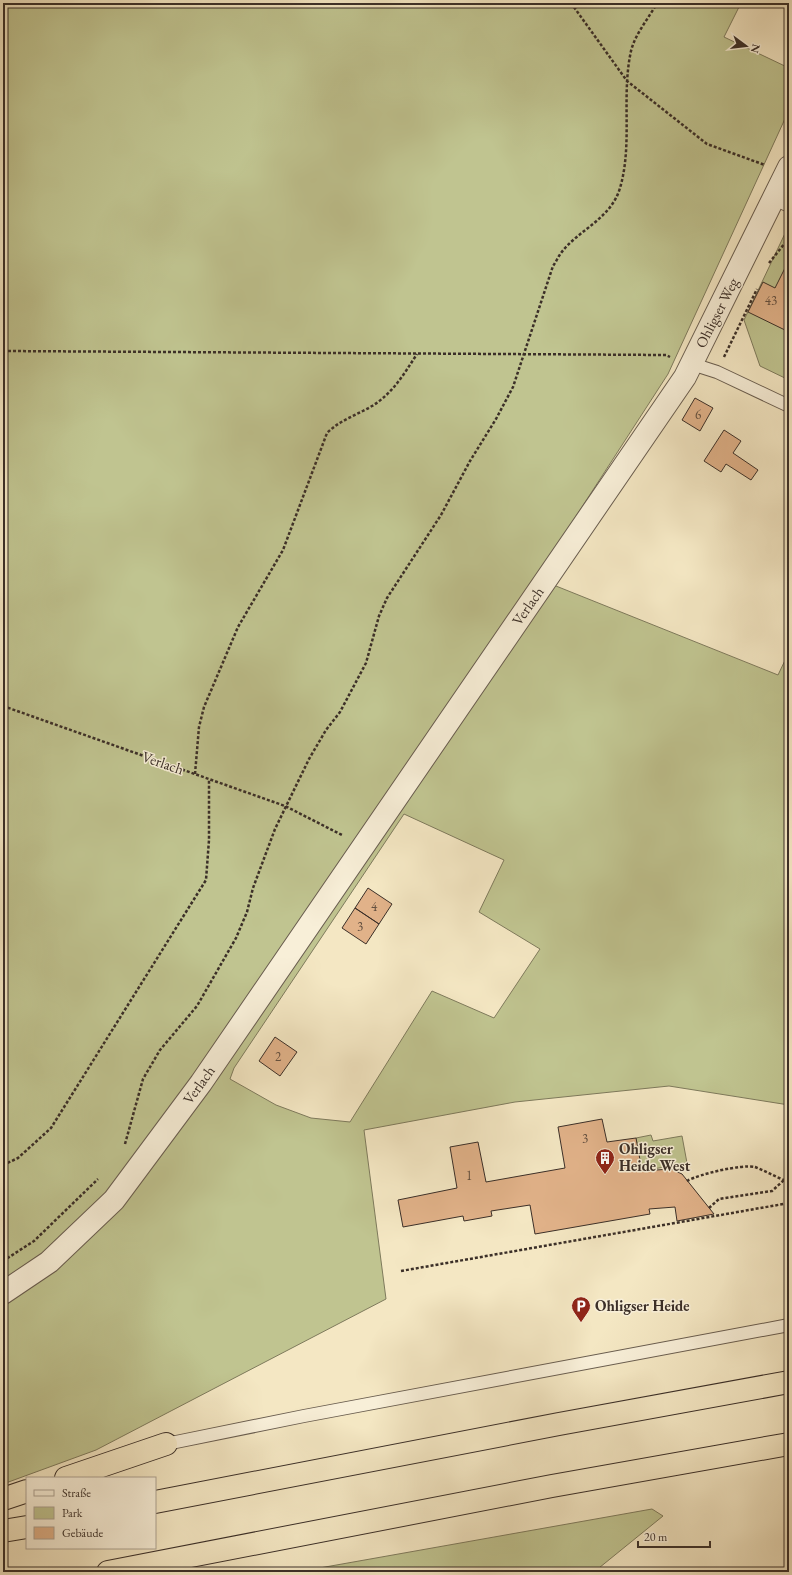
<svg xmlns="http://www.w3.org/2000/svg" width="792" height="1575" font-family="'EB Garamond',serif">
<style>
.green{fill:#c0c490;stroke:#7e7a5c;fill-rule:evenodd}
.building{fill:#e1b289;stroke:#3b2f28}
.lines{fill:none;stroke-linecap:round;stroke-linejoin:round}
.service-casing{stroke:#695d4f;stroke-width:14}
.tertiary-casing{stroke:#695d4f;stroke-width:24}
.motorway-casing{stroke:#3b2f28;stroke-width:24}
.path{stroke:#3b2f28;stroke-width:2.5;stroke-dasharray:3 2;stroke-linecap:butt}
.service{stroke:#f8efd8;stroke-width:12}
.tertiary{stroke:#f8efd8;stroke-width:22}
.motorway{stroke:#f4e7c3;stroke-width:22}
.labels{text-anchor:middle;stroke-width:3;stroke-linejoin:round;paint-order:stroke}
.number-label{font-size:13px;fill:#645040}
.street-label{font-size:15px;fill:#3b2f28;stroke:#f8efd8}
.poi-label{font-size:15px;font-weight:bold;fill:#3b2f28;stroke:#f8efd8;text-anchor:start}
</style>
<rect width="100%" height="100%" fill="#f4e7c3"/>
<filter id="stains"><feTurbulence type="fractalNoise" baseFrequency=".005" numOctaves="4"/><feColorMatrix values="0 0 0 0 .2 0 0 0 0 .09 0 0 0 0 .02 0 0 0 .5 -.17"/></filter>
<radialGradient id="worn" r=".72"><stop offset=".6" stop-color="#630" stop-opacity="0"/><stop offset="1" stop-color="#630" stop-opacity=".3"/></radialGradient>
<path class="green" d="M3,3H741L724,37L789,68V110L668,374L536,578L778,675L789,652V1105L669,1086L515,1102L364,1130L386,1299L96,1450L3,1484ZM404,814L504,860L479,912L540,949L494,1018L432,991L350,1122L311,1118L276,1105L230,1079L234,1068Z
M789,225V380L760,366L744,320Z
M651,1135L653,1141L682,1136L687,1163L642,1171L636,1138Z
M652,1509L663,1516L594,1572H297Z"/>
<path class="building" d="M789,260V332L748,312L763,282L775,288Z
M695,398L713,408L700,431L682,420Z
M724,430L741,441L733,453L758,470L751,480L726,464L721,472L704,461Z
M368,888L392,904L379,924L355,908Z
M355,908L379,924L366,944L342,928Z
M275,1037L297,1052L280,1076L259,1061Z
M602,1119L607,1142L636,1138L642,1171L671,1169L682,1174L714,1214L677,1221L675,1207L649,1209L650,1214L535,1234L530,1205L491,1211L492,1216L464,1221L463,1216L403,1227L398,1200L457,1188L450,1147L478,1142L486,1182L565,1168L558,1127Z"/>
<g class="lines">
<defs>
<path id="service" d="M774,199L789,206
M692,364L717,372L789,406
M166,1444L304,1416L789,1325"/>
<path id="tertiary" d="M3,1293L49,1262L114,1200L201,1083L685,377L789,167"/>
<path id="motorway" d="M66,1478L166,1444
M3,1499L27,1491
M155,1502L559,1424L789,1382
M3,1531L27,1527
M108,1572L552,1486L789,1444"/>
</defs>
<use href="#service" class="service-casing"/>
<use href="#tertiary" class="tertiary-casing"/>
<use href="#motorway" class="motorway-casing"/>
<path class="path" d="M571,3L627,81L707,144L765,165
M769,263L789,238
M3,351L666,355L670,357
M724,357L757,289
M3,706L285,806L342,835
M195,774L199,727L204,707L238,627L283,550L327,433C340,420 357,415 372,406C393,393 404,374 417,354
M125,1144L143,1079L160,1050L197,1006L236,938L247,912L253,888L275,829L309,759L326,730L340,712L366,663L379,616L387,598L441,515L470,461L496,419L513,387L553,266C556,262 558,257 561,253C578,230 611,219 620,188C633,144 621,96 631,51C635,34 649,18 657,3
M3,1165L18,1158L51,1128L206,880L209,840V780
M687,1181C699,1174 742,1164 755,1167C765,1171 774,1176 784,1180
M709,1208L719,1199L772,1191L784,1180L789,1181
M3,1261L34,1241L98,1179
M401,1271L789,1203"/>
<use href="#service" class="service"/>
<use href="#tertiary" class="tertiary"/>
<use href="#motorway" class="motorway"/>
</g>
<defs>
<symbol id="building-pin" viewBox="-11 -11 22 30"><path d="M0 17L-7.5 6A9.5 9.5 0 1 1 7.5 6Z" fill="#8f2418" stroke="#f8efd8"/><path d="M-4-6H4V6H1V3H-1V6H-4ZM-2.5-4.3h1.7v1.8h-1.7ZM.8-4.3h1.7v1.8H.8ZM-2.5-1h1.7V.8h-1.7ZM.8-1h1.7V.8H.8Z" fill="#fff"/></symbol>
<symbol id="parking-pin" viewBox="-11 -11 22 30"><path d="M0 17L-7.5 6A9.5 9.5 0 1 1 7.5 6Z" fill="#8f2418" stroke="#f8efd8"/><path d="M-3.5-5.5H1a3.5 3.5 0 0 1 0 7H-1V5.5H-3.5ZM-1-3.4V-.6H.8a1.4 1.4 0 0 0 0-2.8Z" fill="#fff"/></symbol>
</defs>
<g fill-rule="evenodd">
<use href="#building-pin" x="594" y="1147" width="22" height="30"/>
<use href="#parking-pin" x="570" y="1295" width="22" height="30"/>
</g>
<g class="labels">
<g class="number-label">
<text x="771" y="305">43</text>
<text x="698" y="419">6</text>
<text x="374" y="911">4</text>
<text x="360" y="931">3</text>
<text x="278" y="1061">2</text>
<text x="585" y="1143">3</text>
<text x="469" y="1180">1</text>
</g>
<g class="street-label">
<text transform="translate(717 313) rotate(-63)" y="5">Ohligser Weg</text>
<text transform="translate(528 606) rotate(-55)" y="5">Verlach</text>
<text transform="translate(163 763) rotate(19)" y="5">Verlach</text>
<text transform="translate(199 1085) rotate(-54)" y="5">Verlach</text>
</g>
<g class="poi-label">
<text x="619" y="1154">Ohligser<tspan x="619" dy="17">Heide West</tspan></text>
<text x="595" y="1311">Ohligser Heide</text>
</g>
</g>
<rect width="792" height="1575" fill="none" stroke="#f4e7c3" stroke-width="16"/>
<rect x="4" y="4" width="784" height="1567" fill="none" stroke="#3b2f28" stroke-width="2"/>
<rect x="8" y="8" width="776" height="1559" fill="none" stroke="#3b2f28"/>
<rect x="26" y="1477" width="130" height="72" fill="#f8efd8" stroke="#aca292"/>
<rect x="34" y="1490" width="20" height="6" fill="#f8efd8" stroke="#aca292"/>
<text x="62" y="1497" font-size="12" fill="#3b2f28">Straße</text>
<rect x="34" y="1507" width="20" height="12" fill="#c0c490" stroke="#aca292"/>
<text x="62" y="1517" font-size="12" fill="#3b2f28">Park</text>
<rect x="34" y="1527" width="20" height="12" fill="#e1b289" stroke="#aca292"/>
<text x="62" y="1537" font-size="12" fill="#3b2f28">Gebäude</text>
<g transform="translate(746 46) rotate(105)" stroke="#f8efd8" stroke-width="3" paint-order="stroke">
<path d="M0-3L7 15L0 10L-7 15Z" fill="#3b2f28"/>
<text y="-6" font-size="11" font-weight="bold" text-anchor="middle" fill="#3b2f28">N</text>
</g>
<path d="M638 1541v6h72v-6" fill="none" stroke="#3b2f28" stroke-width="2"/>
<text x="644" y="1541" font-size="12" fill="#3b2f28" stroke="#f8efd8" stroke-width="3" paint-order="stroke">20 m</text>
<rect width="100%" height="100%" filter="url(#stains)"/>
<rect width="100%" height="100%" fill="url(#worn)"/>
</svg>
